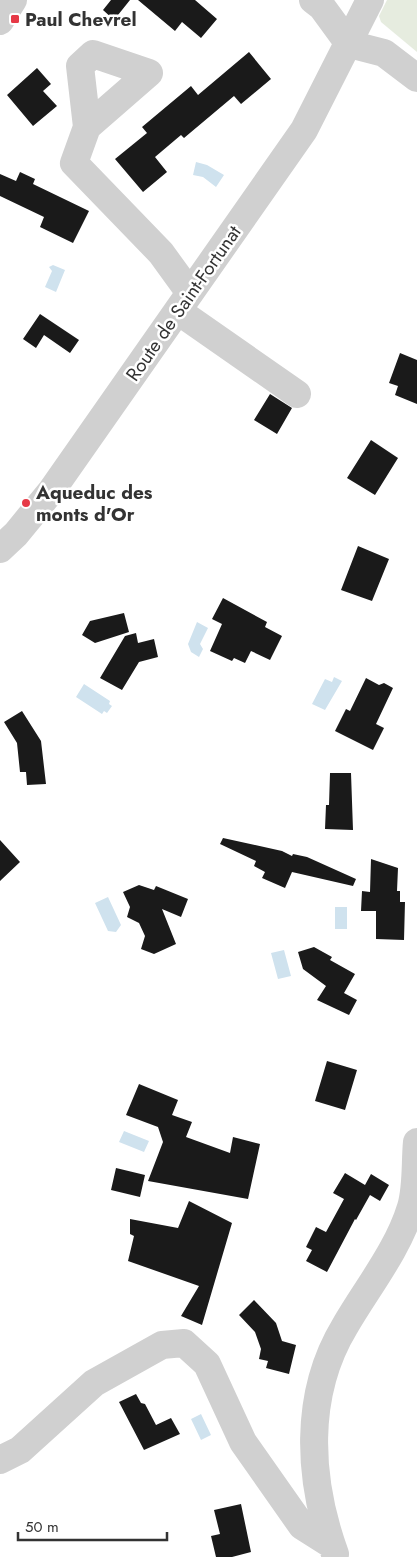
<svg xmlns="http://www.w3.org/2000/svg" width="417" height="1557" font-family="Jost,sans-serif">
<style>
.green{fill:#e6ecdf}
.water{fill:#cfe2ee}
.building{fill:#1a1a1a}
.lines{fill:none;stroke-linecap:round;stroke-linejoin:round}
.minor{stroke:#d0d0d0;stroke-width:28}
.poi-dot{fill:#e63946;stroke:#fff;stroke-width:2}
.labels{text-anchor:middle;stroke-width:5;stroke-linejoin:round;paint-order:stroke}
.poi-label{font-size:19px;font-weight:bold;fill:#333;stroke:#fff;text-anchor:start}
.street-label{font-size:19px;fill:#333;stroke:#fff}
</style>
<rect width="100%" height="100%" fill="#fff"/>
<path class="green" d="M387,0H417V52L381,22L379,16Z"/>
<path class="water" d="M196,162L207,165L224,175L216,187L203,177L193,175Z
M53,265L65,270L56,292L45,287L52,271L49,267Z
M197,622L208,628L200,644L203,649L199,657L191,652L188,644Z
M334,677L342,681L325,710L312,704L325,679L332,682Z
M84,684L110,701L109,704L112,706L107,713L104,711L102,714L76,697Z
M108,897L121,925L116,932L108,931L95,903Z
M335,907H347V929H335Z
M284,950L291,976L278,979L271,953Z
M124,1131L149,1141L144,1152L119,1142Z
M201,1414L211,1435L201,1440L191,1419Z"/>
<path class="building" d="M111,0H130L114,20L103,10Z
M138,0H195L217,19L201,38L182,22L175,31Z
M249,52L271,79L241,104L234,96L184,138L181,135L155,157L167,172L143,192L115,159L147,133L142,127L191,86L198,95Z
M37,68L51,84L43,91L57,106L33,126L7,95Z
M20,172L35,179L33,184L89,211L73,243L40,227L44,217L0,196V174L16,181Z
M40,314L79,340L70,353L44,335L36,348L23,339Z
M400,353L417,360V404L395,395L398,386L389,383Z
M270,394L292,408L277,434L254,420Z
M371,440L398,458L375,495L347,478Z
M358,546L389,559L372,601L341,590Z
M223,598L267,622L265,627L282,636L270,660L251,651L245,663L234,658L232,661L210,651L222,624L212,619Z
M124,613L129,632L95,643L82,635L90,621Z
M136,633L138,643L154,639L158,657L139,662L122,690L100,678L125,636Z
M366,678L379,685L384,683L393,688L376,724L384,728L373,750L335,731L346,709L350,711Z
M22,711L41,741L46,784L27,785L26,772H20L17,743L4,722Z
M330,773H351L353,830L325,829L326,805H329Z
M223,838L282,851L292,856L293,854L307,857L356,879L353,886L292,872L285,888L262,878L265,872L254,866L256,861L220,844Z
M0,840L20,862L0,881Z
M371,859L398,868L397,891H400V902H405L404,940L376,939V911H361L362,891L370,892Z
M139,885L154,890L156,886L188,899L181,917L162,909L176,944L154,954L141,949L145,936L139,923L127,917L130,907L123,892Z
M314,947L332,957L330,960L355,974L344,993L357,1000L349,1015L317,1000L326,986L303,969L298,952Z
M327,1061L357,1070L345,1110L315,1101Z
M139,1084L178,1100L172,1115L192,1122L186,1137L230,1153L233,1137L260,1144L248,1199L148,1181L163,1142L158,1127L126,1115Z
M116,1168L145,1175L140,1197L111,1190Z
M345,1173L365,1185L371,1174L389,1185L380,1201L370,1195L356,1220L355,1219L327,1272L306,1261L312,1250L306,1247L316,1227L326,1232L344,1199L333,1193Z
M189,1201L232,1223L202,1325L181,1316L199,1286L128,1261L134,1236L130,1234V1219L178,1228Z
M254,1300L276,1323L282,1341L296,1345L289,1374L266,1368L268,1361L259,1359L261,1349L255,1332L239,1315Z
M136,1394L141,1403L145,1404L156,1425L171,1418L180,1434L144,1450L119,1402Z
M241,1504L251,1552L232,1557H216L211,1536L220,1534L214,1510Z"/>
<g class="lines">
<path class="minor" d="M313,0L322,7L349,44L384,53L417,78
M0,21L13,0
M87,127L80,66L93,54L149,73L87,127L74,163L161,253L190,293
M178,311L297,394
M0,549L16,534L52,490L304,130L370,0
M0,1460L20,1450L94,1383L162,1345L184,1343L207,1364L243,1442L302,1526L332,1545
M335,1554C308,1480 303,1395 345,1326C367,1288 398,1250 411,1207C417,1187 415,1162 417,1142"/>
</g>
<g class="poi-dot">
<rect x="10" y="14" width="10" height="10" rx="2.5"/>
<circle cx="26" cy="503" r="5"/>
</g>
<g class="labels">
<g class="poi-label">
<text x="25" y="26">Paul Chevrel</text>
<text x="36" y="499">Aqueduc des<tspan x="36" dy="22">monts d'Or</tspan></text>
</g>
<g class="street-label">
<text transform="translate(183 303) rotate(-55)" y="7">Route de Saint-Fortunat</text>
</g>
</g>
<path d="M18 1532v8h149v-8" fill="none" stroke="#333333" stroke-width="2.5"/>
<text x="25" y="1532" font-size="15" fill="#333333" stroke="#ffffff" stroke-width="4" paint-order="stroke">50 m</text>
</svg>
